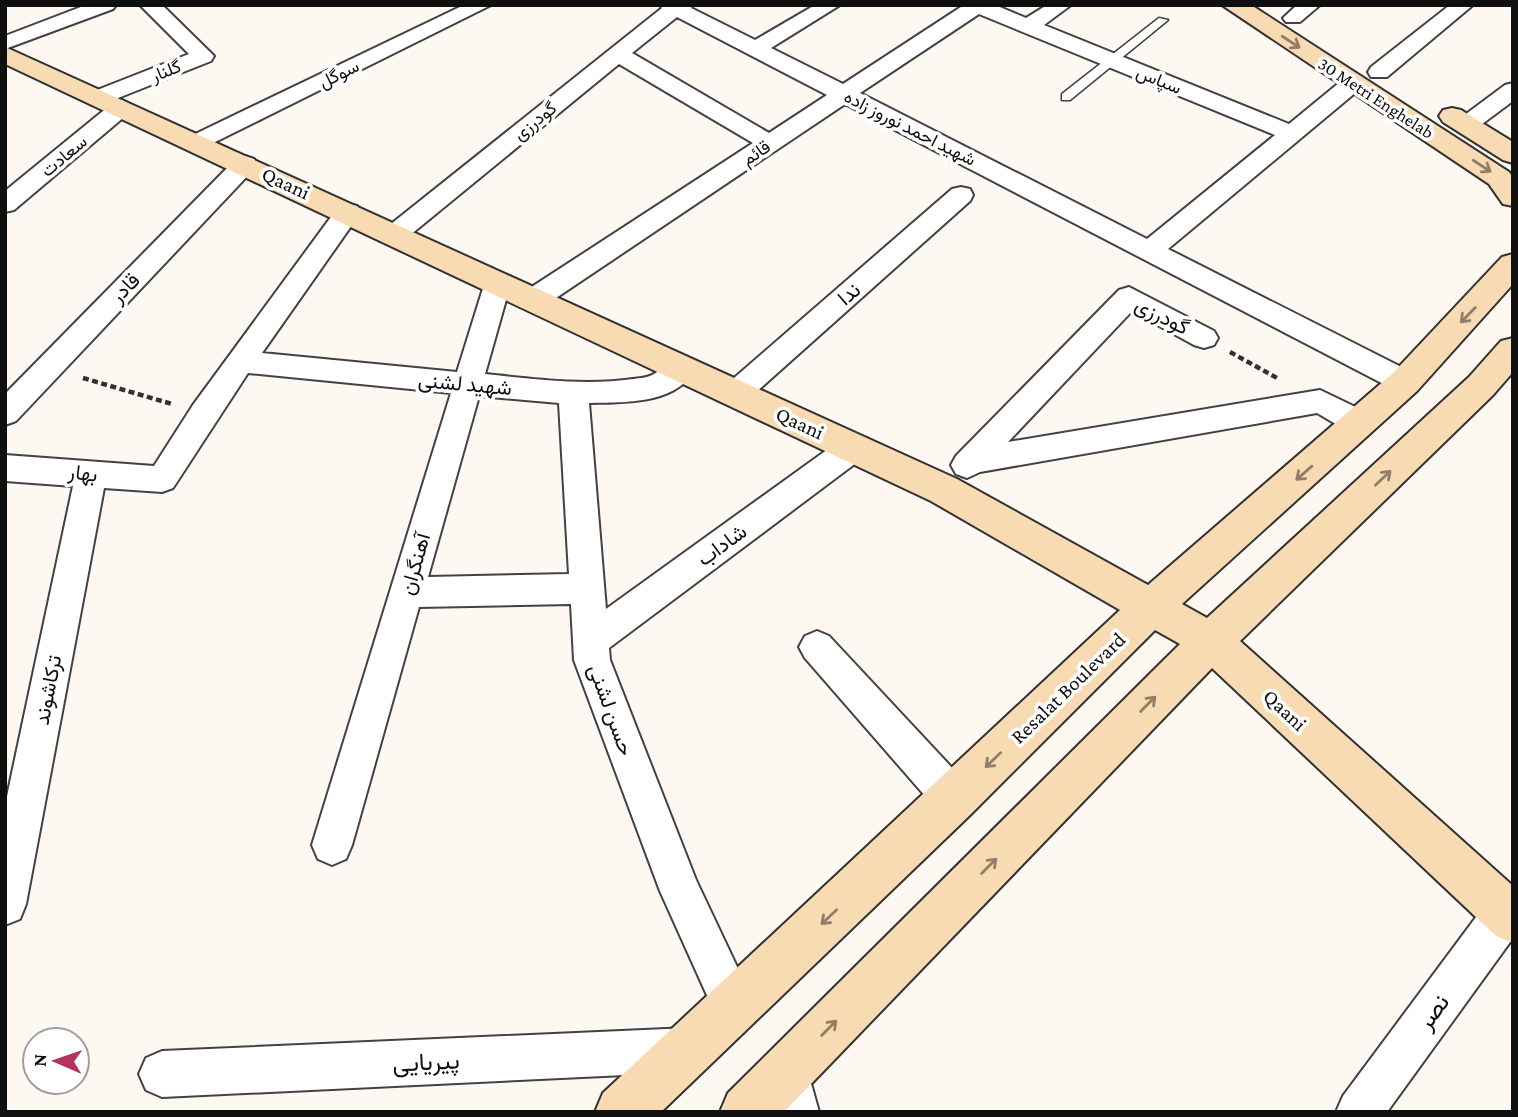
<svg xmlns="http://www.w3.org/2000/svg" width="1518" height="1117" font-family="'Crimson Pro',Vazirmatn,serif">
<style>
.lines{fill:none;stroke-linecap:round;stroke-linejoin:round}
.lane-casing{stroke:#424242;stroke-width:3}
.street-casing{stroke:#424242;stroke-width:4}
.secondary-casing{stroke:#313131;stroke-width:4}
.path{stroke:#313131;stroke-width:4.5;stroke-dasharray:6 3.5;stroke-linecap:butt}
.lane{fill:#fff;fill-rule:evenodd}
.street{fill:#fff;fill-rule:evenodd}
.secondary{fill:#f8dbb3;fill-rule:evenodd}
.oneway{stroke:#8f7f69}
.labels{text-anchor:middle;stroke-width:7;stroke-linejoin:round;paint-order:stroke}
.far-street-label{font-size:18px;fill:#0f0f0f;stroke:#fff}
.street-label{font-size:21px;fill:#0f0f0f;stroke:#fff}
.near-street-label{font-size:24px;fill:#0f0f0f;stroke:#fff}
</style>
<rect width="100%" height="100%" fill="#fef8f2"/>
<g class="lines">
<defs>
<path id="lane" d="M1159,18L1168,20L1070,100H1062V94Z"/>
<path id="street" d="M86,5H116L113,9L5,49V36Z
M140,5H162L214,56L211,61L108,102H92L89,97L92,92L189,54Z
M464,5H491L205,147H189L185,142L189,137Z
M660,5H693L691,8L755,40L815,5H840L771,48L843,84L964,5H995L1026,18L1047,5H1071L1044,25L1289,124L1345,78H1361L1364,83L1361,88L1168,249L1415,374L1420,382L1415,390L1405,393L1395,390L845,104L544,306L534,309L524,306L520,299L524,292L753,143L619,64L404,240L395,243L386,240L382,234L386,228L662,8ZM979,14L1275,135L1147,239L860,93ZM677,17L827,95L769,133L632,53Z
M1297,5H1320L1300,22H1286L1283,18Z
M1450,5H1473L1387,77H1371L1368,72L1371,67Z
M1513,83V101L1474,130H1458L1454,125L1458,120L1505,85Z
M122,100L133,107L130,112L14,210L5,212V191L114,102Z
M245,156L254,159L257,164L254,169L16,421L5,425V394L236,159Z
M961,187L970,189L973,195L970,201L746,401L736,404L726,401L721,393L726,385L952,189Z
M348,204L357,206L361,212L262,353L457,372L485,282L489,275L498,273L507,275L511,282L485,374C534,379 584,386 633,379C640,378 648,378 654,374C668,365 674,355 692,360L696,368C676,405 625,402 589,403L606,609L842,439L853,436L864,439L868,448L864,457L609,648L610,660L696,880L756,1007L749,1022L734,1029L719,1022L660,891L574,660L571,604L419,607L352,845L346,859L332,865L318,859L312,845L451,393L248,373L173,488L162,492L104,488L26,904L20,919L5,925V806L73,486L5,481V455L154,466L193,405L339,206ZM479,396L559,403L569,574L428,577Z
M1129,287L1214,331L1218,338L1214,345L1204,348L1194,345L1132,311L1008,442L1320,390L1372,415L1376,423L1372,431C1352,438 1334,422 1317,413L980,472L967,478L956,474L951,465L956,456L1119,290Z
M817,631L829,636L968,785L973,799L968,813L954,818L940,813L805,658L799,647L805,636Z
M1506,891L1513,894V938L1387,1112H1336L1343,1096L1491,897Z
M689,1028L705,1034L711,1050L705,1066L689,1072L162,1097L146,1090L139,1074L146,1058L162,1051Z
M787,1048L803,1055L819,1112H773L764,1071L771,1055Z"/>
<path id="secondary" d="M1222,5H1251L1509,172L1513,177V206L1503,204L1489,184Z
M5,47L957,479L1148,585L1393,373L1502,257L1513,254V284L1417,391L1182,604L1207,618L1469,377L1501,341L1513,338V372L1493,395L1240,641L1513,886V943L1496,936L1212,668L784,1112H720L728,1093L1180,644L1155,630L970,815L661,1112H595L603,1093L1120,610L931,501L5,64Z
M1452,108L1461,110L1513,142V163L1503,160L1443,122L1439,116L1443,110Z"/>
</defs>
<use href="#lane" class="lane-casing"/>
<use href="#street" class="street-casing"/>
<use href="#secondary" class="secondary-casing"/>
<path class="path" d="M1230,352L1277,378
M83,378L172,404"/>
<use href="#lane" class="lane"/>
<use href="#street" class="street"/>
<use href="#secondary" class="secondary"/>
</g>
<defs><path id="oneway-shaft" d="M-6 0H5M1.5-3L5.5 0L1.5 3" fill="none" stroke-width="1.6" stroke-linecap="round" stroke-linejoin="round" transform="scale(1.75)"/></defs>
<g class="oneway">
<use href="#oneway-shaft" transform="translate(1291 42) rotate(33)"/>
<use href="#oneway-shaft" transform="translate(1482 166) rotate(33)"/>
<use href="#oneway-shaft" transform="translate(1468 315) rotate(134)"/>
<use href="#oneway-shaft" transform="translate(1304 473) rotate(139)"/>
<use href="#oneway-shaft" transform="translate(1383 478) rotate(-43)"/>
<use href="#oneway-shaft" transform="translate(1148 704) rotate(-45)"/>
<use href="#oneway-shaft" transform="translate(993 760) rotate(136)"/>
<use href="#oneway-shaft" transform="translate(989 866) rotate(-45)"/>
<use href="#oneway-shaft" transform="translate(829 917) rotate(137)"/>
<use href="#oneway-shaft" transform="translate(829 1028) rotate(-45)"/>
</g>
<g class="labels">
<g class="far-street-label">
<text transform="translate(166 71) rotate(-22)" y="6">گلنار</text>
<text transform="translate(339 74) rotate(-26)" y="6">سوگل</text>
<text transform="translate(1159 80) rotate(22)" y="6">سپاس</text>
<text transform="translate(1376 98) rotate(33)" y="6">30 Metri Enghelab</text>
<text transform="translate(535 121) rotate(-39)" y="6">گودرزی</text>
<text transform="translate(910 128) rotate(27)" y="6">شهید احمد نوروز زاده</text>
<text transform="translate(756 153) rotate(-34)" y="6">قائم</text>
<text transform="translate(64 156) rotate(-40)" y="6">سعادت</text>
</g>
<g class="street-label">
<text transform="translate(286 183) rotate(25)" y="7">Qaani</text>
<text transform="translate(125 288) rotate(-46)" y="7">قادر</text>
<text transform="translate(849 294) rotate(-41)" y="7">ندا</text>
<text transform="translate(1162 316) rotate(27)" y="7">گودرزی</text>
<text transform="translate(465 384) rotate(5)" y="7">شهید لشنی</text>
<text transform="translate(800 423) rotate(25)" y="7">Qaani</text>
<text transform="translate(83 473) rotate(7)" y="7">بهار</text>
<text transform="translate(722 545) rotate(-36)" y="7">شاداب</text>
<text transform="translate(415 564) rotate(-74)" y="7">آهنگران</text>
<text transform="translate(1068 688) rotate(-44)" y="7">Resalat Boulevard</text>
<text transform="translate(48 690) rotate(-79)" y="7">ترکاشوند</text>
<text transform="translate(611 710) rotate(70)" y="7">حسن لشنی</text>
<text transform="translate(1285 710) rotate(43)" y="7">Qaani</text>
</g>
<g class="near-street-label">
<text transform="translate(1433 1012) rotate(-54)" y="8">نصر</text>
<text transform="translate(426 1062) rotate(-3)" y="8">پیریایی</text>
</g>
</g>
<rect width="1518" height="1117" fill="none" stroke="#0f0f0f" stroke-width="14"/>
<g transform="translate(56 1061) rotate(272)"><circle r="33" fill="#ffffff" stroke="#9f9f9f" stroke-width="2"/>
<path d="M0-5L12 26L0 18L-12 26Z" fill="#b3325f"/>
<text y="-10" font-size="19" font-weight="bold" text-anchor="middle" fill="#0f0f0f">N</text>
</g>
</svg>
